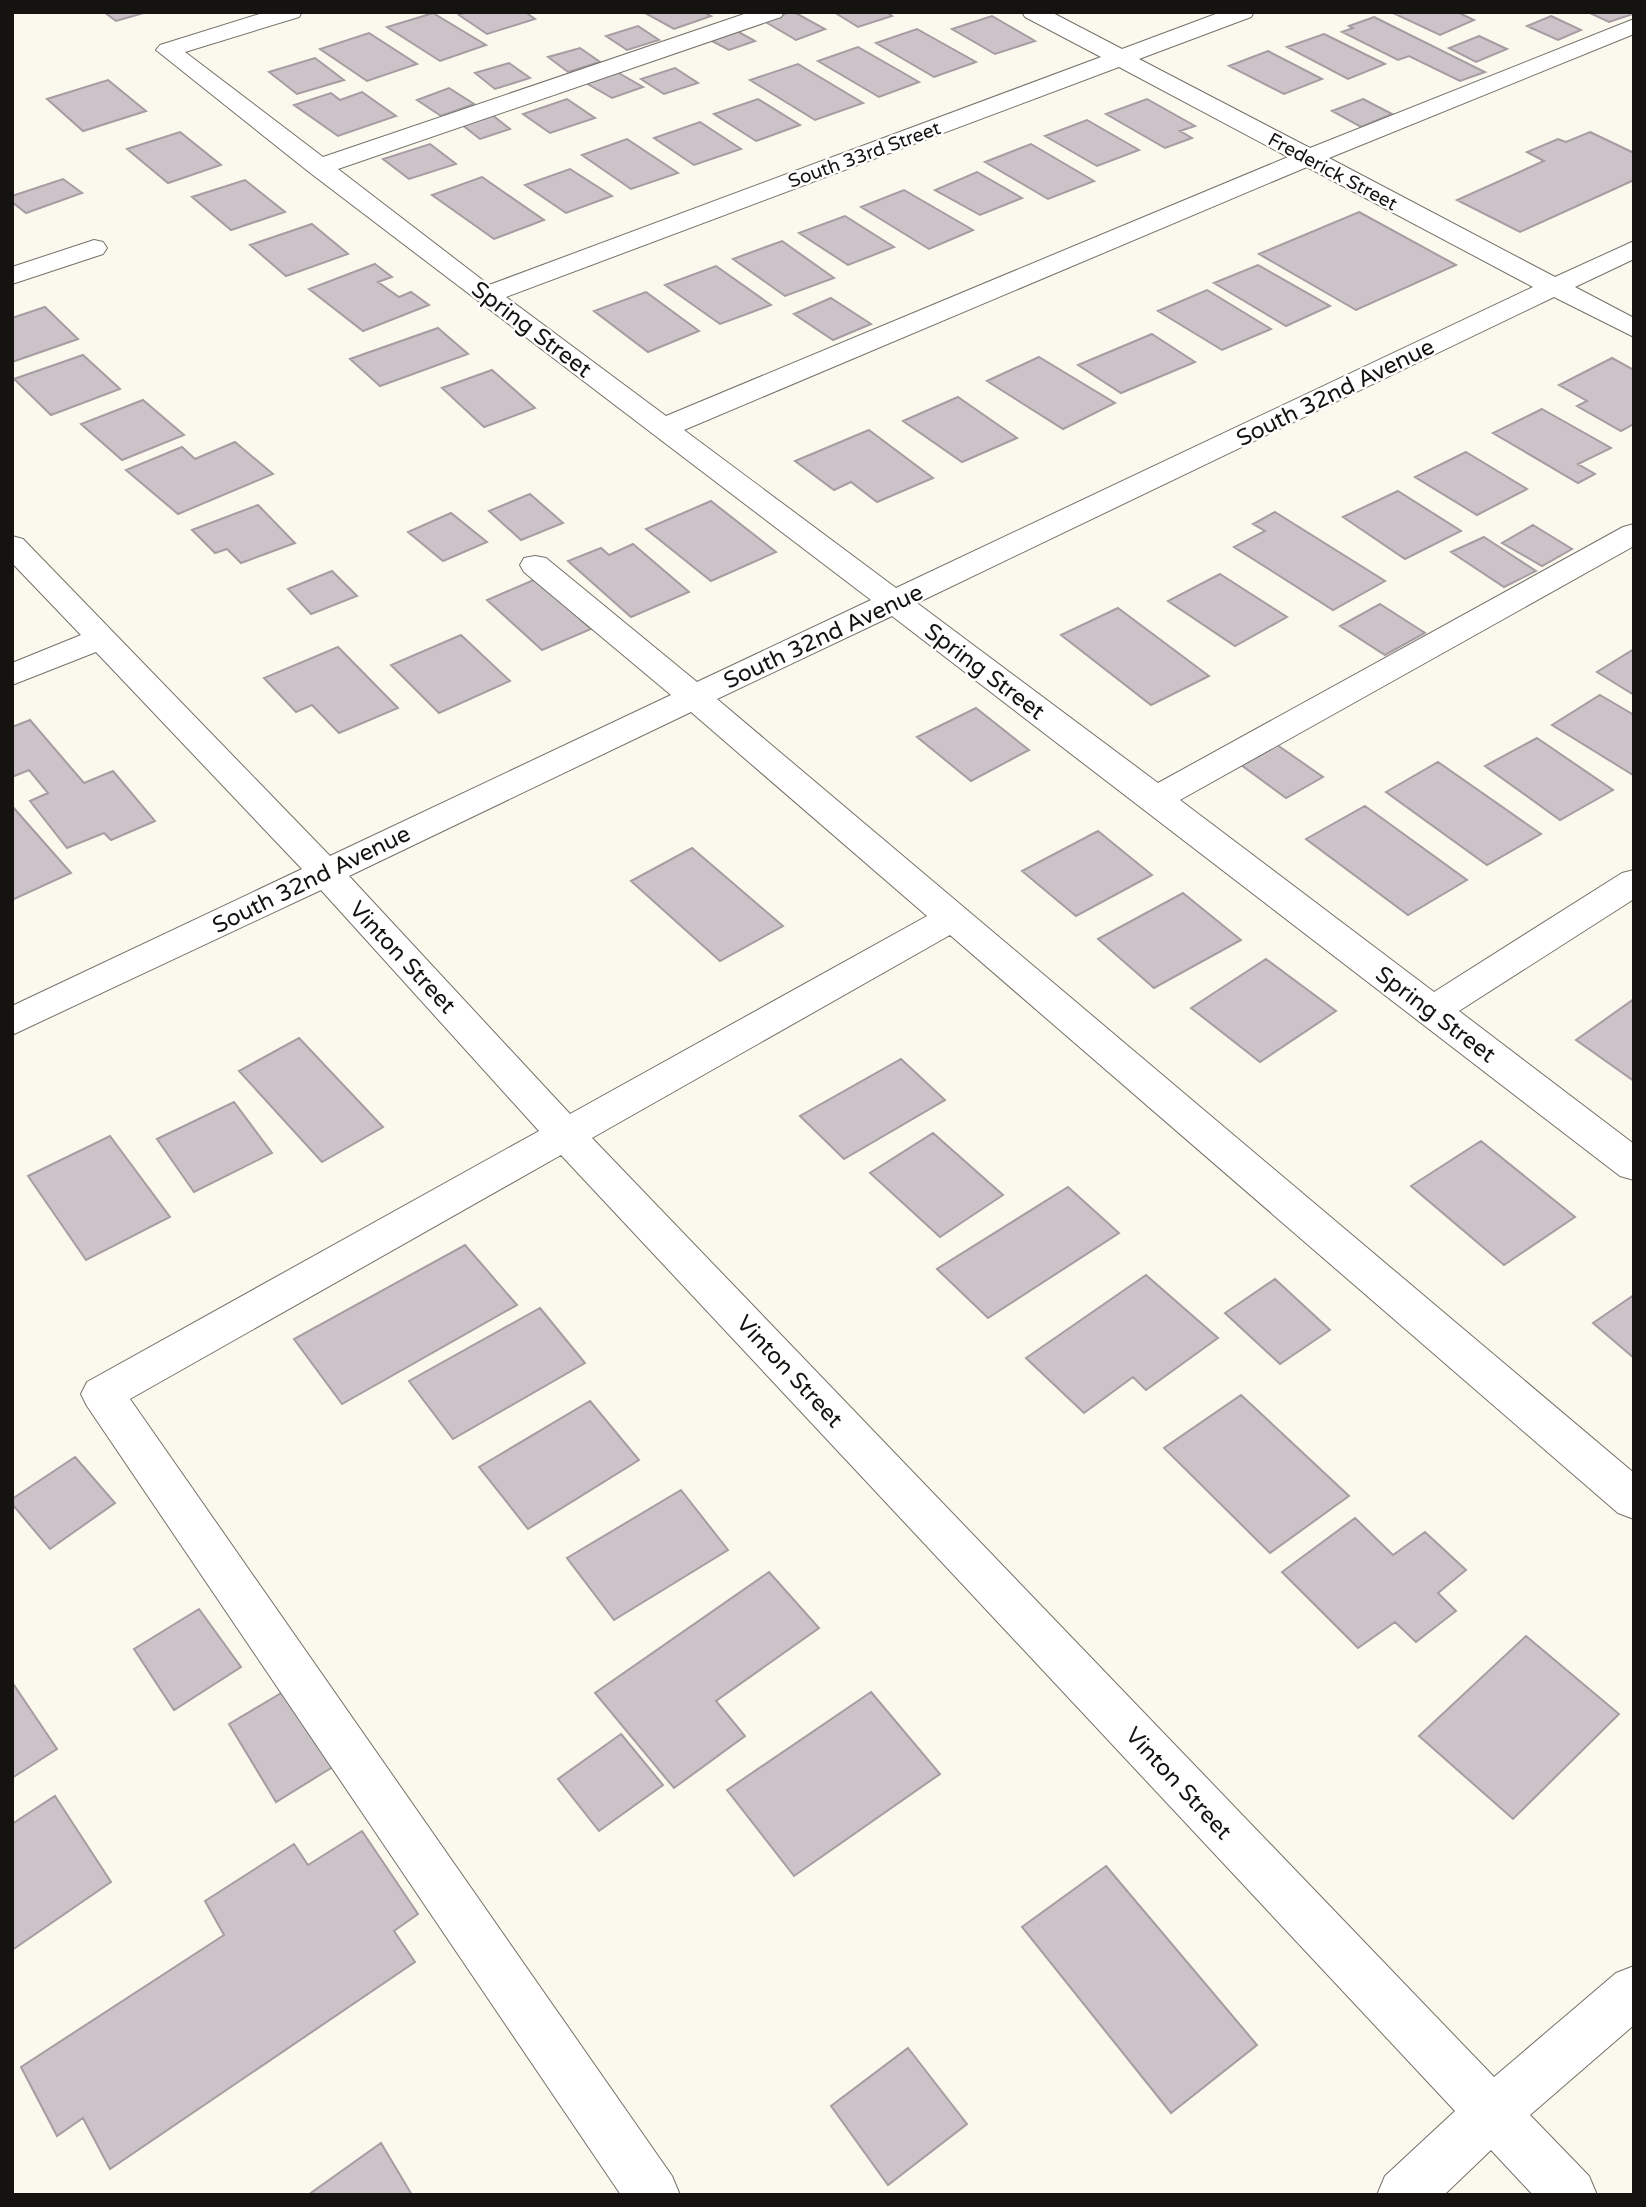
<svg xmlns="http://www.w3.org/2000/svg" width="1646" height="2207" font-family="'Varela Round',sans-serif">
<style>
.building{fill:#ccc3c8;stroke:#a69ca1;stroke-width:2}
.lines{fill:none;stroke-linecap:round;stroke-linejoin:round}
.minor-casing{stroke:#747269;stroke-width:2}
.minor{fill:#fff;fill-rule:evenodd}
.labels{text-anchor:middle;stroke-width:5;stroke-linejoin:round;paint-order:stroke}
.far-street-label{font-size:19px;fill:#141310;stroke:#fff}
.street-label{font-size:23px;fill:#141310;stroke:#fff}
</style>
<rect width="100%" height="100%" fill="#fbf8ee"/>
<path class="building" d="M104,12H147L116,21Z
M466,12H525L535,19L487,34L459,15Z
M703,12L711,16L674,29L645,13Z
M790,12H794L825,29L796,40L764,21Z
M834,12H886L892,16L858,27Z
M1401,12H1457L1474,20L1440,35L1395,14Z
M1630,12L1633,14L1609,22L1590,13Z
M433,13L486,45L440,61L387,27Z
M992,16L1035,41L995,54L952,29Z
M1551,16L1581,30L1558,40L1527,26Z
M1374,17L1485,72L1460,81L1409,56L1398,60L1342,32L1353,28L1349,26Z
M638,26L659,40L627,50L606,36Z
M917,29L976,62L934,77L876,43Z
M735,30L755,41L729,50L710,40Z
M369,33L417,64L367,81L320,49Z
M1324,34L1385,64L1348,79L1287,47Z
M1479,36L1507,49L1476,62L1449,48Z
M858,47L919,82L879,97L818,61Z
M580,48L600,62L568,72L548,57Z
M1268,51L1322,79L1284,94L1229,66Z
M315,58L344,80L297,94L269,72Z
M509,63L530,78L495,89L475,73Z
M798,64L863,103L815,120L750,80Z
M675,68L698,83L664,94L641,79Z
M617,72L643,87L612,98L586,83Z
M108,80L146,111L83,131L47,99Z
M449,88L474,104L441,116L417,100Z
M362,92L396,116L338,136L294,105L331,93L340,100Z
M567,99L595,118L550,133L523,114Z
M758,99L800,125L756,141L714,114Z
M1147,99L1195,126L1180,131L1192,138L1165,148L1106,114Z
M1363,99L1392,114L1361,127L1332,111Z
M491,114L510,129L480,139L461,124Z
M1087,120L1139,150L1097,166L1045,136Z
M700,122L741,149L694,165L654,138Z
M180,132L221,165L168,183L127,149Z
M1590,132L1634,153V180L1520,232L1457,200L1544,161L1527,152L1558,139L1566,142Z
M627,139L678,173L631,189L582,155Z
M430,144L456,164L409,179L383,159Z
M1031,144L1094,181L1048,199L985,162Z
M570,169L612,196L566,213L525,185Z
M977,172L1022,198L980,215L935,190Z
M482,177L544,220L494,239L432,195Z
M63,179L82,193L26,213L12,202V196Z
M245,180L285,212L231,230L192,197Z
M904,190L973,230L929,249L861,207Z
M1359,212L1456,265L1356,310L1259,254Z
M845,216L894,247L848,265L799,233Z
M312,224L348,254L286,276L250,245Z
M782,241L834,278L785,296L733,259Z
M375,264L392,277L378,282L399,297L411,292L429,305L363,331L309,289Z
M1258,265L1330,306L1286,326L1214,283Z
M716,266L771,305L720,324L665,285Z
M1207,290L1271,329L1222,350L1158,311Z
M646,292L699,331L648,352L594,311Z
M831,298L871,324L833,340L794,314Z
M45,307L78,339L12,362V318Z
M438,328L468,354L380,386L350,359Z
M1152,334L1195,362L1121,393L1078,365Z
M83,355L120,389L51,415L14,379Z
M1039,357L1115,403L1063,429L987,381Z
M1612,358L1634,370V424L1621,431L1577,406L1587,401L1559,385Z
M492,370L535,408L484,427L442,388Z
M958,397L1017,438L962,462L903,421Z
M143,400L184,435L122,460L81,424Z
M1542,409L1611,448L1578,464L1595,474L1578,483L1493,433Z
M869,430L933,478L877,502L851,482L834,490L795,461Z
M235,442L273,474L178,514L126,470L182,447L195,459Z
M1466,452L1527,489L1477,515L1415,477Z
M1398,491L1461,531L1405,559L1343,517Z
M530,494L563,523L521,540L489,511Z
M711,501L776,552L711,581L646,529Z
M258,505L295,543L241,563L227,549L215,553L192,530Z
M1275,512L1385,581L1333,610L1234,547L1265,531L1253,524Z
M451,513L487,542L443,561L408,532Z
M1533,525L1572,549L1542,566L1502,543Z
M1484,537L1536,571L1504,587L1451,552Z
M633,544L689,592L631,617L568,561L601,548L609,555Z
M332,571L357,596L311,614L288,589Z
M1220,574L1287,617L1235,646L1168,601Z
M536,579L591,629L542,650L487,600Z
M1380,604L1425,633L1385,655L1340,626Z
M1118,608L1209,676L1151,705L1061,635Z
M461,635L510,681L439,713L391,665Z
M338,647L398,708L339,733L312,705L296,712L264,678Z
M1634,649V695L1597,672Z
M1600,695L1634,715L1633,775L1552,725Z
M976,708L1029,750L971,781L917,737Z
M30,720L84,783L113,771L155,821L111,840L104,833L67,848L30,801L48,793L29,770L12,777V727Z
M1537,738L1613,790L1560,820L1485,766Z
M1273,742L1323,777L1286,798L1237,762Z
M1438,762L1541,834L1487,865L1386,792Z
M12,806L71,873L12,900Z
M1365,806L1467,880L1408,915L1306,839Z
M1098,831L1152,875L1076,916L1022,871Z
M692,848L783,926L720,961L631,881Z
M1183,893L1241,940L1154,988L1098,939Z
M1266,959L1336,1011L1260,1062L1191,1008Z
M1634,999V1081L1576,1040Z
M299,1038L383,1127L322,1162L239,1071Z
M901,1059L945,1100L844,1159L800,1116Z
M234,1102L272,1153L194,1192L157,1139Z
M933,1133L1003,1195L940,1237L870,1173Z
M110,1136L170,1217L86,1260L28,1176Z
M1481,1141L1575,1217L1504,1265L1411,1186Z
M1068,1187L1119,1233L988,1318L937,1269Z
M465,1245L517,1305L342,1404L294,1339Z
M1146,1275L1218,1338L1146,1390L1133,1377L1084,1413L1026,1358Z
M1275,1279L1330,1330L1280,1364L1225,1313Z
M1634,1295V1358L1593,1323Z
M540,1308L585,1363L453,1439L409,1381Z
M1241,1395L1349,1496L1270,1553L1164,1448Z
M590,1401L639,1460L528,1529L479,1467Z
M75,1457L115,1503L50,1549L12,1504V1499Z
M681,1490L728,1550L614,1620L567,1558Z
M1355,1518L1393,1555L1425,1532L1466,1570L1438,1593L1456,1611L1416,1642L1395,1622L1358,1648L1282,1572Z
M769,1572L819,1628L716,1701L745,1736L674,1788L595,1693Z
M199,1609L241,1667L174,1710L134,1649Z
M1526,1636L1619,1714L1513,1819L1419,1736Z
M12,1682L57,1749L12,1778Z
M288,1689L336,1765L276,1802L229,1724Z
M871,1692L940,1774L794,1876L727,1790Z
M621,1734L663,1785L599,1831L558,1779Z
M55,1796L111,1882L12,1950V1824Z
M362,1831L418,1914L394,1931L415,1962L110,2169L83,2118L57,2136L21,2067L224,1935L205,1901L294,1844L308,1865Z
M1106,1866L1257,2045L1171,2113L1022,1927Z
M908,2048L967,2124L888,2185L831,2106Z
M381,2143L412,2195H308Z"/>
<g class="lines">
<defs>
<path id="minor" d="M266,12H302L299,17L185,52L323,157L750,12H784L781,17L338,169L489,285L1101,57L1025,17L1022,12H1051L1122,49L1221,12H1254L1251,17L1139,59L1310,148L1634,19V34L1329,158L1555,277L1634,241V259L1575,287L1634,318V337L1554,297L917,603L1158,783L1623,527L1634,524V546L1180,800L1434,992L1622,873L1634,870V899L1459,1011L1634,1144V1180L1620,1176L892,616L717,699L1634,1473V1519L1618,1513L950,935L592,1138L1494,2077L1616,1973L1634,1966V2025L1530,2115L1589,2176L1597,2195H1533L1491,2150L1444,2195H1377L1385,2176L1455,2111L561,1155L130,1399L672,2176L680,2195H621L87,1406L81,1394L87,1382L539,1131L321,890L12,1035V1006L302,869L96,652L12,685V663L81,635L12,563V536L23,539L330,856L671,695L524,572L520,565L524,558L535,556L546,558L697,682L871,600L309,172L156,50L160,45ZM1119,67L1288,157L666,416L506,297ZM1307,167L1533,287L896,588L684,430ZM691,712L927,916L570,1114L349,876Z
M94,240L103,242L107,248L103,254L12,284V267Z"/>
</defs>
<use href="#minor" class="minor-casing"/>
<use href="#minor" class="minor"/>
</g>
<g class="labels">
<g class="far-street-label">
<text transform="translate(864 154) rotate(-20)" y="7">South 33rd Street</text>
<text transform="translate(1333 171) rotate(28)" y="7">Frederick Street</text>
</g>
<g class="street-label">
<text transform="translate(532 329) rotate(37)" y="8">Spring Street</text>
<text transform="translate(1335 392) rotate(-26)" y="8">South 32nd Avenue</text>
<text transform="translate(823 636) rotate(-25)" y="8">South 32nd Avenue</text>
<text transform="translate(985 671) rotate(37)" y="8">Spring Street</text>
<text transform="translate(311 879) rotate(-26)" y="8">South 32nd Avenue</text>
<text transform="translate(403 957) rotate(47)" y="8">Vinton Street</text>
<text transform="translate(1436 1014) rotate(37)" y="8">Spring Street</text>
<text transform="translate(790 1371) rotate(47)" y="8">Vinton Street</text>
<text transform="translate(1179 1783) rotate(47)" y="8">Vinton Street</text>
</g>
</g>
<rect width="1646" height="2207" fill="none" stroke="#141310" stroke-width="28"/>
</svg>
